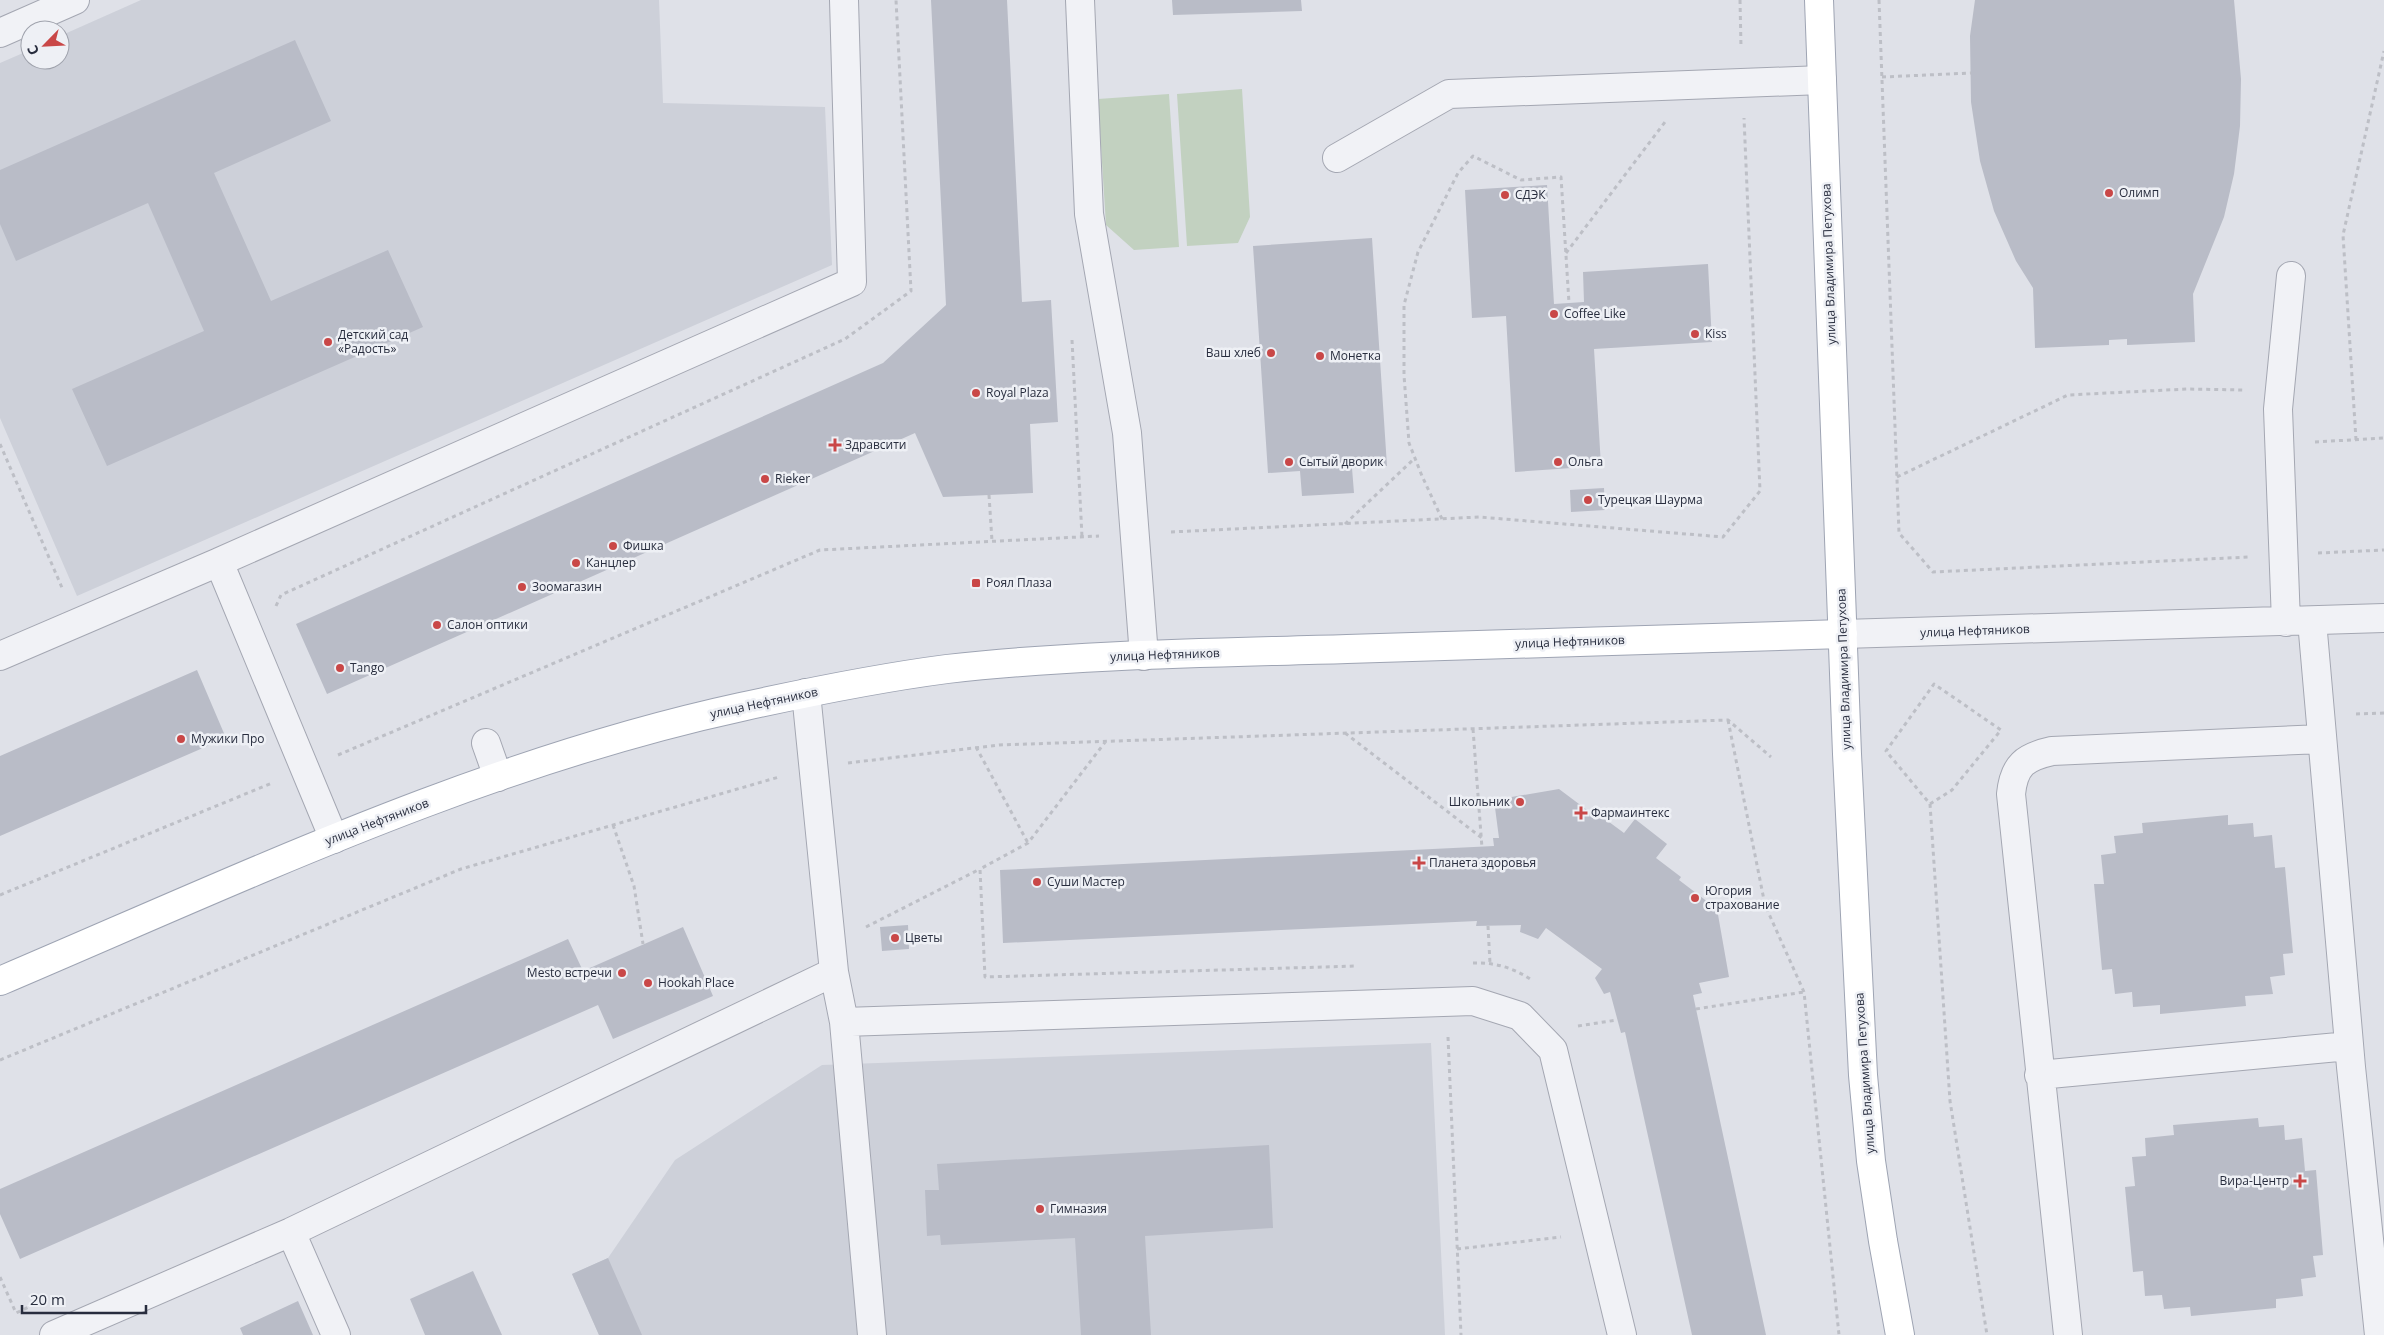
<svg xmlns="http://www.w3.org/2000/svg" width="2384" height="1335" font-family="'Open Sans',sans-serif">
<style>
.built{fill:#cdd0d9}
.green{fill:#c2d1c0}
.building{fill:#b9bcc7}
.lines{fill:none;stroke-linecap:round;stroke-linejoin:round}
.minor-casing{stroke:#a4a7b2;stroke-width:30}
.major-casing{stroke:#9ea4b3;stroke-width:30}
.path{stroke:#bdbfc6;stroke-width:3;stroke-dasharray:4 4;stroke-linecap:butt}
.minor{stroke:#f1f2f6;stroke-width:28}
.major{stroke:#fff;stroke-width:28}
.poi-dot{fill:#c94747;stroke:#eef0f5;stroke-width:2}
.labels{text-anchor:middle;stroke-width:5;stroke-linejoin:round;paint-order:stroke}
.poi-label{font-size:12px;fill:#282d3e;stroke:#eef0f5;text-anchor:start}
.street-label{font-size:12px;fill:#282d3e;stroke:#eef0f5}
</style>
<rect width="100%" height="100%" fill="#dfe1e8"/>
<path class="built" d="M141,0H659L663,103L825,107L832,265L77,596L0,418V63L30,50V60H60V36Z
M1431,1043L1445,1335H599L572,1274L608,1258L675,1160L822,1065Z"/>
<path class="green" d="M1242,89L1250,217L1238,243L1187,246L1177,94Z
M1169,94L1179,247L1134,250L1106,225L1098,99Z"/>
<path class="building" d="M931,0H1007L1022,302L1051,300L1058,422L1030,424L1033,493L943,497L915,433L327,694L296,624L883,363L946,305Z
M1172,0H1301L1302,11L1173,15Z
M1975,0H2234L2241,79L2240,126L2234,174L2224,217L2193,294L2195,342L2127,345V339L2109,340V345L2035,348L2033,288L2016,261L1994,211L1980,161L1971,102L1970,36Z
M295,40L331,121L214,173L271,301L388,250L423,327L107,466L72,389L204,331L148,203L16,261L0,224V170Z
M1547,185L1554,304L1584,302L1583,272L1708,264L1712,342L1594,349L1601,466L1515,472L1506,316L1472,318L1465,190Z
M1372,238L1387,466L1352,468L1354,493L1302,496L1300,471L1268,473L1253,246Z
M1604,488L1605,510L1571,512L1570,490Z
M197,670L226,738L0,836V756Z
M1559,789L1599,819L1601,816L1624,833L1635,819L1667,844L1656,858L1681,877L1679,880L1717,909L1729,977L1699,983L1702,993L1693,995L1766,1335H1692L1625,1032L1621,1033L1610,992L1604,994L1595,978L1602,969L1546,928L1538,939L1520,932L1521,925L1476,926L1477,921L1003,943L1000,870L1494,846L1493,838H1499L1494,800Z
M2228,815V825L2253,823L2254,837L2272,835L2275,868L2285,867L2293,953L2283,954L2285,975L2270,977L2273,994L2245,996L2246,1006L2160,1014V1005L2133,1007L2132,992L2115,994L2112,969L2102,970L2094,884H2104L2101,855L2116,853L2114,836L2143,833L2142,823Z
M908,925L909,949L882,951L880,927Z
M683,927L713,996L613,1039L598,1005L20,1259L0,1214V1189L568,939L583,971Z
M2258,1118L2259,1127L2284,1125L2285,1140L2302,1138L2305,1171L2316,1170L2323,1255L2313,1256L2316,1277L2301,1279L2303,1296L2276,1299V1308L2191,1316L2190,1307L2164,1309L2162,1295L2145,1296L2143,1271L2133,1272L2125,1187L2135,1186L2132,1157L2146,1156L2145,1138L2174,1135L2173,1125Z
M1269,1145L1273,1228L1145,1236L1151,1335H1081L1075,1238L941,1245L940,1235L927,1236L925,1190H939L937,1164Z
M608,1258L642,1335H599L572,1274Z
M473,1271L502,1335H425L410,1299Z
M298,1301L313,1335H243L240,1328Z"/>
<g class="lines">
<defs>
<path id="minor" d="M1080,0L1089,214L1127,433L1144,656
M0,33L75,0
M1337,158L1449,94L1822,80
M219,562L852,282L844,0
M2312,621L2351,1067L2379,1335
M2286,622L2278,409L2291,276
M1843,634L2384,618
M0,656L219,562L334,839
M806,693L834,972L844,1022L872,1335
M486,743L498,777
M844,1022L1473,1001L1520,1016L1553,1050L1622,1335
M2039,1075L2349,1046
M291,1232L336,1335
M54,1335L291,1232L834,972
M2068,1335L2011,794C2014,765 2025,757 2052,751L2322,739"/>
<path id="major" d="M1819,0L1847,754L1863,1075L1871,1161L1883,1241L1900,1335
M0,981C242,878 483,763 741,707C809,692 878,678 947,669C1080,654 1214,653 1347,649C1512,644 1678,639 1843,634"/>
</defs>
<use href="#minor" class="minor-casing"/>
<use href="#major" class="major-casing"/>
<path class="path" d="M1740,0L1741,47
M1879,0L1899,533L1933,572L2249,557
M1882,77L1971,73
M1566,253L1665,122
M1072,340L1082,537
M2356,440L2343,235L2384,51
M2315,442L2384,438
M0,444L63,590
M1897,477L2068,395L2187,389L2244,390
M989,495L992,541
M1442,519L1422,476L1409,443L1404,375V305L1418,252L1458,173L1473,156L1521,180L1561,177L1569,303
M1345,524L1415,458
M1171,532L1479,517L1723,537L1760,491L1744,118
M2318,553L2384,550
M276,606L281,595L845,339L911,291L896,0
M2356,714L2384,713
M1728,720L1765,905L1804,992L1839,1335
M1473,729L1482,848
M1345,733L1482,838
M1106,741L1028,843L980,869L985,977L1357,966
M976,747L1028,843
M338,755L820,550L1099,536
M848,763L999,745L1728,720L1771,757
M1930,804L1952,790L2001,730L1934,684L1886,751L1930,804L1950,1101L1987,1335
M613,825L634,886L643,944
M0,895L272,783
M1488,926L1490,963
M866,927L980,869
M1473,963C1494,962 1515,968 1533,981
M1696,1009L1804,992
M1578,1026L1617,1020
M1448,1037L1461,1335
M0,1060L461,869L779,777
M1457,1249L1561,1237
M0,1277L16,1313L29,1307"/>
<use href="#minor" class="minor"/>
<use href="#major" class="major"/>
</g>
<g class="poi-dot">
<circle cx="2109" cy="193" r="5"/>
<circle cx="1505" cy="195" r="5"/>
<circle cx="1554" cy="314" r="5"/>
<circle cx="1695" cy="334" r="5"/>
<circle cx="328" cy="342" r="5"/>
<circle cx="1271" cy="353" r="5"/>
<circle cx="1320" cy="356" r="5"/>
<circle cx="976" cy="393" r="5"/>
<path d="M832.5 437.5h5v5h5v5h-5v5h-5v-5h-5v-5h5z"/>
<circle cx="1289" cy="462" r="5"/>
<circle cx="1558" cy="462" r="5"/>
<circle cx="765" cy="479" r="5"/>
<circle cx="1588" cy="500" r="5"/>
<circle cx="613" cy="546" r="5"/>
<circle cx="576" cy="563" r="5"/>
<rect x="971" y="578" width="10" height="10" rx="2.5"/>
<circle cx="522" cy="587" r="5"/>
<circle cx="437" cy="625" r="5"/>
<circle cx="340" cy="668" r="5"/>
<circle cx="181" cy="739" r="5"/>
<circle cx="1520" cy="802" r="5"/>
<path d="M1578.5 805.5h5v5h5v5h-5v5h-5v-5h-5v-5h5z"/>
<path d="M1416.5 855.5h5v5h5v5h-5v5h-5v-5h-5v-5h5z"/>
<circle cx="1037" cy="882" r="5"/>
<circle cx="1695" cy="898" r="5"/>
<circle cx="895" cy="938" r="5"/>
<circle cx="622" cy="973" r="5"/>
<circle cx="648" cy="983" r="5"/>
<path d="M2297.5 1173.5h5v5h5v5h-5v5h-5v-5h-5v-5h5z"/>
<circle cx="1040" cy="1209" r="5"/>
</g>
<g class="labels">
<g class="poi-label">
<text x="2119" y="197">Олимп</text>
<text x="1515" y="199">СДЭК</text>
<text x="1564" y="318">Coffee Like</text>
<text x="1705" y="338">Kiss</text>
<text x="338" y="339">Детский сад<tspan x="338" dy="14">«Радость»</tspan></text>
<text x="1261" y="357" text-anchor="end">Ваш хлеб</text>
<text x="1330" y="360">Монетка</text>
<text x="986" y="397">Royal Plaza</text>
<text x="845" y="449">Здравсити</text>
<text x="1299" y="466">Сытый дворик</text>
<text x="1568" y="466">Ольга</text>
<text x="775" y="483">Rieker</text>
<text x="1598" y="504">Турецкая Шаурма</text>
<text x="623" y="550">Фишка</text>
<text x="586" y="567">Канцлер</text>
<text x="986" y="587">Роял Плаза</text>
<text x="532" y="591">Зоомагазин</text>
<text x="447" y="629">Салон оптики</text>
<text x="350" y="672">Tango</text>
<text x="191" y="743">Мужики Про</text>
<text x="1510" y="806" text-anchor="end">Школьник</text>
<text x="1591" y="817">Фармаинтекс</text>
<text x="1429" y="867">Планета здоровья</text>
<text x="1047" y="886">Суши Мастер</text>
<text x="1705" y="895">Югория<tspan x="1705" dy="14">страхование</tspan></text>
<text x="905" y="942">Цветы</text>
<text x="612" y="977" text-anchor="end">Mesto встречи</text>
<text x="658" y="987">Hookah Place</text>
<text x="2289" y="1185" text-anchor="end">Вира-Центр</text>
<text x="1050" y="1213">Гимназия</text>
</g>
<g class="street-label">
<text transform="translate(1829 264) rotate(-92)" y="4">улица Владимира Петухова</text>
<text transform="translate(1975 631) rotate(-2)" y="4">улица Нефтяников</text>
<text transform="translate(1570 642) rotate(-2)" y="4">улица Нефтяников</text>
<text transform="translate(1165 655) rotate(-2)" y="4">улица Нефтяников</text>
<text transform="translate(1844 669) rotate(-92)" y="4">улица Владимира Петухова</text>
<text transform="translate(764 703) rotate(-12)" y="4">улица Нефтяников</text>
<text transform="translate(377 822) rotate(-21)" y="4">улица Нефтяников</text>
<text transform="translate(1865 1073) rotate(-94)" y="4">улица Владимира Петухова</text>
</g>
</g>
<g transform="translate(45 45) rotate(246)"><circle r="24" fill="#eef0f5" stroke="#9fa2ac"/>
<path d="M0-4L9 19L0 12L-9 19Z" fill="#c94747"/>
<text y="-8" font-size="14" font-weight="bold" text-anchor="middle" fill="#282d3e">С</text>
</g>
<path d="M22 1305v8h124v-8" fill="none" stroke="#282d3e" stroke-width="2.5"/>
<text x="30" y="1305" font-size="15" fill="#282d3e" stroke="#eef0f5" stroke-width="4" paint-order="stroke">20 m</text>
</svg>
